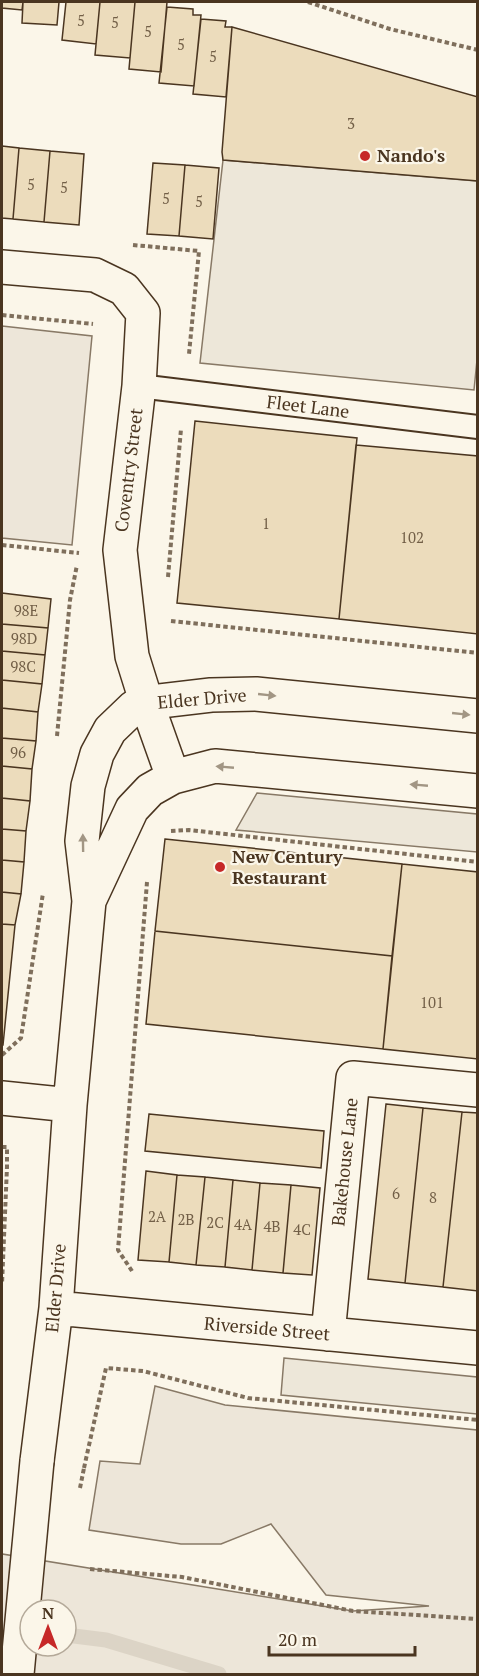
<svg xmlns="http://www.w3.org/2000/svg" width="479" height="1676" font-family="'PT Serif',serif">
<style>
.green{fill:#ede6d9;stroke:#887966;stroke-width:1.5;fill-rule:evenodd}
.parking{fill:#ede7d9;stroke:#887966;stroke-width:1.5}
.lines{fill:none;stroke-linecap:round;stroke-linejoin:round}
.stream{stroke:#dcd4c6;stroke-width:15}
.building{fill:#ecdcbc;stroke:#4a3520;stroke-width:1.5}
.service-casing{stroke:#4a3520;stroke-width:26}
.minor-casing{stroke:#4a3520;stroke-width:36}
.path{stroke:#7f6f5c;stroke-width:4;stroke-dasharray:4.5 3;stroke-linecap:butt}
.service{stroke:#fbf6e9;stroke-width:22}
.minor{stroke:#fbf6e9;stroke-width:33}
.minor-bridge-casing{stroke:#4a3520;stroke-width:36;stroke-linecap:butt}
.path-bridge{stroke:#7f6f5c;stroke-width:4;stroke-dasharray:4.5 3;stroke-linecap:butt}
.minor-bridge{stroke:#fbf6e9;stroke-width:33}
.oneway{fill:#a29684}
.poi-dot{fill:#c62828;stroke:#fbf6e9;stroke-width:2}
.labels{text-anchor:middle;stroke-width:4.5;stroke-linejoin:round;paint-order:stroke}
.number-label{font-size:15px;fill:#725f47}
.poi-label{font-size:18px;font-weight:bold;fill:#4a3520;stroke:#fbf6e9;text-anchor:start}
.street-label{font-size:18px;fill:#4a3520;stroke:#fbf6e9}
</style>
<rect width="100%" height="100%" fill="#fbf6e9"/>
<path class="green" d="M2,326L92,336L72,545L2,538Z
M155,1386L225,1405L477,1430V1674H2V1554L353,1611L429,1606L326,1595L271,1524L221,1544H181L89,1530L100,1461L140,1464ZM30,1610H66V1646H30Z"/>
<path class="parking" d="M223,160L477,181L478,350L474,390L200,363Z
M257,793L477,814V852L236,830Z
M284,1358L477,1377V1414L281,1395Z"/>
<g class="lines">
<path class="stream" d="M66,1635L106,1640L219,1674"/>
</g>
<path class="building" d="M2,2H23L22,10L2,8Z
M23,2H59L57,25L22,23Z
M66,2H100L96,44L62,40Z
M100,2H135L130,58L95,55Z
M135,2H167L161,72L129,69Z
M167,7L193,9V15H201L194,86L159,83Z
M201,19L226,21L225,27H232L226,97L193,94Z
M232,27L478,97V181L223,160L222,152Z
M2,146L19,148L13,219L2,218Z
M19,148L50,151L44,222L13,219Z
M50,151L84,154L79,225L44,222Z
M153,163L185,165L179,236L147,234Z
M185,165L219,168L213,239L179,236Z
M195,421L357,438L339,619L177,603Z
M356,445L478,456V634L339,619Z
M2,593L51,599L48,628L2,624Z
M2,624L48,628L45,655L2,651Z
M2,651L45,655L42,684L2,680Z
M2,680L42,684L38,712L2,708Z
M2,708L38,712L36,741L2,738Z
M2,738L36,741L32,769L2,766Z
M2,766L32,769L30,801L2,798Z
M2,798L30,801L26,831L2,829Z
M2,829L26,831L24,862L2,860Z
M165,839L402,864L392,956L155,931Z
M2,860L24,862L21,894L2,892Z
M402,864L478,872V1059L383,1049Z
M2,892L21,894L15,925L2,924Z
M2,924L15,925L3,1045H2Z
M155,931L392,956L383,1049L146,1024Z
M386,1104L423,1108L405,1283L368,1279Z
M423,1108L462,1112L443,1287L405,1283Z
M462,1112L478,1113V1291L443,1287Z
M149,1114L324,1131L321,1168L145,1151Z
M146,1171L177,1175L169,1262L138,1260Z
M177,1175L205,1177L196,1265L169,1262Z
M205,1177L233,1180L225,1267L196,1265Z
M233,1180L260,1183L252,1270L225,1267Z
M260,1183L291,1185L283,1273L252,1270Z
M291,1185L320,1188L312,1275L283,1273Z"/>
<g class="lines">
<defs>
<path id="service" d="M139,386L478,427"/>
<path id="minor" d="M2,267L95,275L124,289L143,313L139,386L120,550L132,656L147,704L173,777
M89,901L132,809L150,790L173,777L215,766L478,791
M2,1098L70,1105
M56,1308L478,1348
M328,1334L353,1078L478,1090
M37,1461L56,1308L70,1105L89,901L82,841L88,786L97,754L110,730L134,707L160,701L211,695L256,694L478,716"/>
</defs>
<use href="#service" class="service-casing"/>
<use href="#minor" class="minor-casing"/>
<path class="path" d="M308,2L390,29L478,50
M133,245L199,251L189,354
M2,315L93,324
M2,545L79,553
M168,577L181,429
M171,621L478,653
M57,736L70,600L77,565
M171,831L189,830L478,862
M2,1055L21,1038L43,893
M2,1147H7V1167L2,1284
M132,1271L118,1250L147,882
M84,1468L106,1368L143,1371L248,1398L478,1420
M90,1569L182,1577L353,1611L478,1619"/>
<use href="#service" class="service"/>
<use href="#minor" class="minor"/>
<defs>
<path id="minor-bridge" d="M17,1674L37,1461"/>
</defs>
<use href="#minor-bridge" class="minor-bridge-casing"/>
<path class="path-bridge" d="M80,1488L84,1468"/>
<use href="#minor-bridge" class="minor-bridge"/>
</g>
<defs><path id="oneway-solid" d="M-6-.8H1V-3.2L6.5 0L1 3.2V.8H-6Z" transform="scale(1.5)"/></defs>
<g class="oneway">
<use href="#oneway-solid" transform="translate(267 695) rotate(6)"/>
<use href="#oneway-solid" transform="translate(461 714) rotate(6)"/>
<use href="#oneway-solid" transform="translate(225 767) rotate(-175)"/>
<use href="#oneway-solid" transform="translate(419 785) rotate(-175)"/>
<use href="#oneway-solid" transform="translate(83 843) rotate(-91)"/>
</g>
<g class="poi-dot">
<circle cx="365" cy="156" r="6"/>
<circle cx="220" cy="867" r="6"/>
</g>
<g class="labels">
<g class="number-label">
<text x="81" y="26">5</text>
<text x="115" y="28">5</text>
<text x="148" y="37">5</text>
<text x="181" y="50">5</text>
<text x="213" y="62">5</text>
<text x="351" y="129">3</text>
<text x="31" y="190">5</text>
<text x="64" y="193">5</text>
<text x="166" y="204">5</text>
<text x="199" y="207">5</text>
<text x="266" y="529">1</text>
<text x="412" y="543">102</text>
<text x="26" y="616">98E</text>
<text x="24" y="644">98D</text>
<text x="23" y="672">98C</text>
<text x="18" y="758">96</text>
<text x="432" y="1008">101</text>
<text x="396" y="1199">6</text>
<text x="433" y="1203">8</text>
<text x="157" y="1222">2A</text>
<text x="186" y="1225">2B</text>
<text x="215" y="1228">2C</text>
<text x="243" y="1230">4A</text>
<text x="272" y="1232">4B</text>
<text x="302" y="1235">4C</text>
</g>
<g class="poi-label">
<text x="377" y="162">Nando's</text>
<text x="232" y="863">New Century<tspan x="232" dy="21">Restaurant</tspan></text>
</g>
<g class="street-label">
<text transform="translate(308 407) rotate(7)" y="6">Fleet Lane</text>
<text transform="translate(129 470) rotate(-83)" y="6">Coventry Street</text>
<text transform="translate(202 699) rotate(-5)" y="6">Elder Drive</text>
<text transform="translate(345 1162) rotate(-84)" y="6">Bakehouse Lane</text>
<text transform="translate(56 1288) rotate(-85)" y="6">Elder Drive</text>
<text transform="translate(267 1329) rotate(5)" y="6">Riverside Street</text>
</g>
</g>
<rect width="479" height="1676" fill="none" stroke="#4a3520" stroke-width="6"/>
<g transform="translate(48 1628)"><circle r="28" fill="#fbf6e9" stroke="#b4a999" stroke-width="1.5"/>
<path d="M0-4.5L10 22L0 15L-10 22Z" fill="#c62828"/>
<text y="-9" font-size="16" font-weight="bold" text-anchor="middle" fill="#4a3520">N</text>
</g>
<path d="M269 1646v9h146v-9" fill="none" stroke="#4a3520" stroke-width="3"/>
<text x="278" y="1646" font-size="18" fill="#4a3520" stroke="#fbf6e9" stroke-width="4.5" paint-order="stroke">20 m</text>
</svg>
